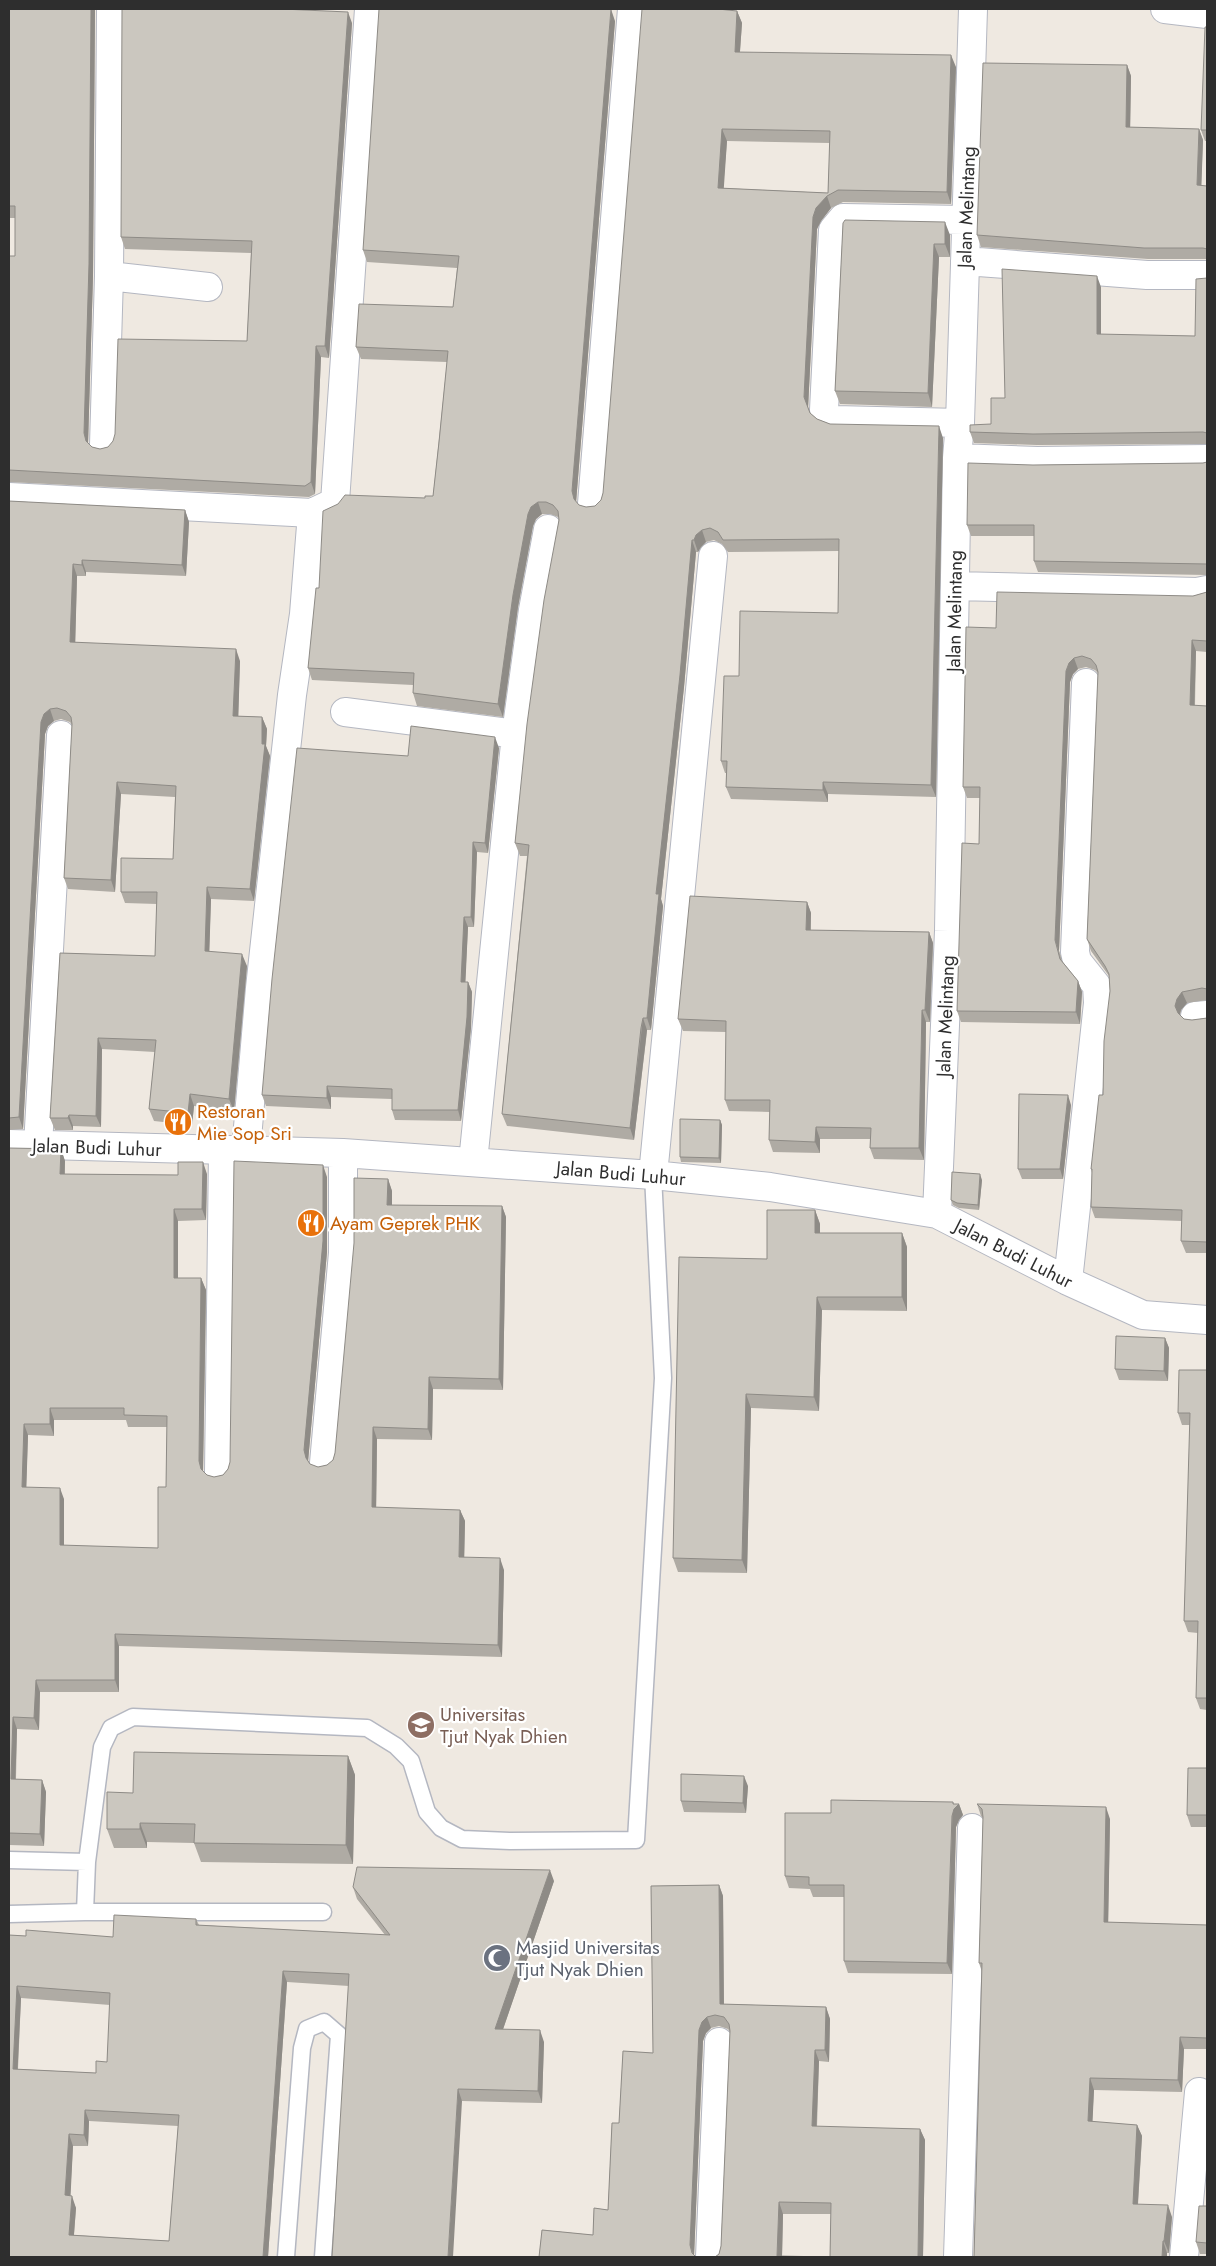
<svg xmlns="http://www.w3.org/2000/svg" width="1216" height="2266" font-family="Jost,sans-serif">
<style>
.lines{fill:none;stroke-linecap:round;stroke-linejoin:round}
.lane-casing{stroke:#b4b7c1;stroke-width:19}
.street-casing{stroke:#b4b7c1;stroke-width:30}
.lane{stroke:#fff;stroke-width:16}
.street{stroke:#fff;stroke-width:28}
.wall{fill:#afaba4;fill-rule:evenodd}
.shaded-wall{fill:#8e8b86}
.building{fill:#cbc7bf;stroke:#8e8b86;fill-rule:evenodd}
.labels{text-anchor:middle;stroke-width:4.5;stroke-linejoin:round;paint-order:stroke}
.street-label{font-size:19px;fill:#2e2e2e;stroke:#fff}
.food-label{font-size:19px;fill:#c56008;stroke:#fff;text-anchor:start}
.education-label{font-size:19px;fill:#785e54;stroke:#fff;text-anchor:start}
.worship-label{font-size:19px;fill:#5b616d;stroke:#fff;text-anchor:start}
</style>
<rect width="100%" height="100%" fill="#efe9e1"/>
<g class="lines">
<defs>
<path id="lane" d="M9,1860L87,1862
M85,1912H323
M9,1914L85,1912L87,1862L102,1747L111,1728L133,1717L367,1728L396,1746L411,1761L427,1812L441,1828L462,1839L510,1841L636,1840L663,1378L653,1175
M286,2257L302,2048L307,2029L324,2022L339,2035L323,2257"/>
<path id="street" d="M1165,9L1207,14
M965,261L1147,275H1207
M109,276L208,287
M960,423L835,420L828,417L824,410L833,230L843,218L965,220
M104,445L109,276L111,9
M957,458L1037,461L1207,459
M9,497L312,513L335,502L369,9
M592,504L632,9
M955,586L1197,592L1207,590
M345,712L516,734L533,610L548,529
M1195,1016L1207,1015
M9,1144L343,1153L653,1175L770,1187L937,1214L1068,1281L1143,1315L1207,1320
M38,1146L61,735
M246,1150L260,988L292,695L304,614L312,513
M473,1162L516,734
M653,1175L713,556
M937,1214L949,931L957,458L960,423L973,9
M1068,1281L1098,1003L1097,986L1077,961L1075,952L1086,683
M324,1463L343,1253V1153
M219,1473L223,1150
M710,2257L719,2042
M958,2257L972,1828
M1184,2257L1199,2092"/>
</defs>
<use href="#lane" class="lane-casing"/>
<use href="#street" class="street-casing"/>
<use href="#lane" class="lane"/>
<use href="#street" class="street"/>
</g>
<path class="wall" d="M9,9H95L93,276L88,443L92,447L100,449L108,447L247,341L251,253L125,249L121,237L352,23L329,358L321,357L315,494L309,497L9,482V256H15V218H9Z
M737,11L742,23L740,52L956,67L951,204L843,202L831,208L821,221L817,229L808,408L810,413L817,419L830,424L943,438L936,797L828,794V802L731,799L726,787V773H725L721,761L739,676L838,613L839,551L728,552L722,544L714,540L706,542L701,547L698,552H696L684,687L661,899L663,906L651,1030H647L646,1040L634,1140L507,1126L502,1114L527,856H520L515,843L559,518L558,517L550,514H542L536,519L533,526L518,607L503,717L417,706L413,693V685L312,680L308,668L319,588L425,498L433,496L447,362L361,359L356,347L453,307L457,268L367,262L363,250L615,21L576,502L579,505L586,507L595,506L601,500L603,493ZM727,141L830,143L828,193L723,188Z
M1207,27V141H1205L1201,130Z
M1127,65L1131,76L1130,127L1199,129L1203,140L1201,186H1207V259H1148L981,247L977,235Z
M843,223L950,235V257H939L932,407L840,404L835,391Z
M1207,278V444L1037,445L974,443L970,432L991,424L1005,398L1101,287V335L1195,336Z
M1207,462V575L1038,572L1034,561V536H971L967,525L1033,465L1203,463Z
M9,501L185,510L189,522L186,576L86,572V576H77L75,642L240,661L238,716L262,717L267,729L266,746L270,756L254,901L211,899L209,951L247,966L234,1111L194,1106L192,1125L154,1121L149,1109L155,1052L102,1049L101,1127L73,1126V1130H55L50,1118L60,953L155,956L157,904L125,903L121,892L173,859L175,797L121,794L115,892L68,889L64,878L72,725L70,722L61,719L54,721L48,726L45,734L23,1129L9,1130Z
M1207,592V652L1196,651L1195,706H1207V1000L1187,1003L1181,1010L1180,1015L1184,1019L1192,1020L1207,1018V1253H1186L1181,1241L1182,1221L1095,1218L1091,1207L1092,1173L1091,1169L1103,1095L1110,991L1109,976L1091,951L1087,939L1098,673L1095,670L1086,667L1078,669L1073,674L1070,682L1059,951L1062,961L1078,981L1082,992L1080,1024L961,1022L957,1011L979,844L980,798H967L963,787L996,628L1193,596Z
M499,748L488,853L477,852L474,927H468L465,982H468L472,992L471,1028L461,1121L395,1120L392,1110V1099L331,1097V1109L266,1106L262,1095L408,756Z
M807,902L811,913V930L929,932L933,943L930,1022H926L924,1160L874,1159L870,1148V1139H820V1153L773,1152L769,1140L770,1112L729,1111L725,1100L726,1032L683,1031L678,1019Z
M1071,1105L1063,1179H1022L1018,1169Z
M720,1120L722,1125L721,1163L681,1162L680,1157Z
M9,1148L61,1149L65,1161V1174L178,1175L207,1174L206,1220L178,1221V1278H201L206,1290L203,1471L207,1475L214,1477L223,1475L228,1469L327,1177V1252L308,1461L310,1464L318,1467L327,1465L333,1460L335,1453L388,1179L392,1191V1205L502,1206L506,1217L503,1390L433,1389L432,1440L377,1439L376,1508L460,1510L465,1521L464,1557L504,1570L502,1657L119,1646V1692H40L39,1730L17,1729L16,1779L42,1780L46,1792L44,1846L9,1845ZM54,1420H126L128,1427H167L166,1487L158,1548L64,1546V1499L26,1487L28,1435L54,1436Z
M982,1180L979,1210L959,1208L953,1205L951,1200Z
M815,1210L820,1224V1233H902L907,1247V1311L822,1310L819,1411L751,1408L747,1573L678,1572L673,1558L767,1259Z
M1165,1338L1169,1348L1168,1381L1119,1380L1115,1369Z
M1207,1370V1710L1200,1709L1196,1698L1198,1633L1188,1632L1184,1621L1190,1425H1182L1178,1413Z
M348,1756L355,1775L353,1864L201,1862L194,1843L147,1842V1848H114L107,1829L133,1793Z
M1207,1768V1827H1191L1187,1815Z
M748,1786L746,1813L684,1812L681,1801Z
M953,1802V1804H959L963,1815L959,1820L956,1827L952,1974L848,1973L844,1961V1897H813L810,1889L789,1888L785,1876L831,1813Z
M977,1804L1110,1819L1108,1922L1207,1925V2049H1184L1182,2092L1094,2090L1092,2122L1137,2125L1142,2136L1138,2205L1172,2217L1169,2253H1167V2257H974L982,1972L979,1963L983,1818L981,1816Z
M554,1881L503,2029L544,2042L542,2103L462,2101L349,1986L287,1982L268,2257H9V1935L26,1936L113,1937L196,1919L199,1925L385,1935L357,1899L353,1887ZM21,1998L110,2005L107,2062L96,2073L18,2069ZM89,2121L178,2126L169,2241L74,2235L76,2208L70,2196L73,2146H88Z
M719,1885L723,1896L724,2004L826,2007L830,2019L829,2062L819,2061L817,2127L920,2129L925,2140L923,2257H715L719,2254L721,2246L730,2032L728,2029L719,2026L711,2028L706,2033L703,2041L694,2255L696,2257H539L542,2230L593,2235L594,2208L608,2210L612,2123H619L623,2051L653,2053L651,1886ZM783,2214H831L830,2257L782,2256Z
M1207,2206V2254H1200L1196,2242Z"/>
<path class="shaded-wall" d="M91,9H95L93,276L88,445L86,441L84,433Z
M611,9L615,21L576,503L574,499L572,491Z
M737,11L742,23L739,64L735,52Z
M348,12L352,23L329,358L325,346Z
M951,55L956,67L951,204L947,192Z
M1127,65L1131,76L1130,138L1126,127Z
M722,129L727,141L723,200L718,188Z
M1199,129L1203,140L1201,197L1197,185Z
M827,196L831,208L821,221L817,229L808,409L804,397L813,217L816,208Z
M945,222L950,235V257L945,244Z
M934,244L939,257L932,407L928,393Z
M1097,276L1101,287V346L1097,334Z
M316,346L321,357L315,494L311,482Z
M939,426L943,438L936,797L931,785Z
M538,502L542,514L536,519L533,526L518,607L503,717L498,704L513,595L528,514L531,507Z
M185,510L189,522L186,576L182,565Z
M702,530L706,542L701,547L698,552L694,540L696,535Z
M692,540L696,552L684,687L661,899L663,906L651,1030L647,1018L656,894Z
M82,560L86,572V576L82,565Z
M73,564L77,576L75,653L70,642Z
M1192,640L1196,651L1194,717L1190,705Z
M236,649L240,661L238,728L233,716Z
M1074,658L1078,669L1073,674L1070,682L1059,951L1065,970L1055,940L1066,671L1069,663Z
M50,709L54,721L48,726L45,734L23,1129L19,1117L41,722L44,714Z
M262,717L267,729L266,746L270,756L254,901L250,889L262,744Z
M495,737L499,748L488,853L485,843Z
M117,782L121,794L115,892L111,880Z
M823,782L828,794V802L823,790Z
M473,842L477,852L474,927L471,917Z
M207,887L211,899L209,963L205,951Z
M807,902L811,913L810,942L806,930Z
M464,917L468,927L465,992L461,982Z
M929,932L933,943L930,1022L925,1010Z
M242,954L247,966L234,1111L229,1099Z
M1078,981L1082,992L1080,1024L1076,1012Z
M468,982L472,992L471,1028L461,1121L458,1110Z
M1182,992L1187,1003L1181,1010L1179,1017L1175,1006L1177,999Z
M922,1010L926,1022L924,1160L919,1148Z
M643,1018L647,1030L634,1140L630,1128Z
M98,1038L102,1049L101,1127L96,1116Z
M327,1086L331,1097V1109L327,1098Z
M190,1094L194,1106L192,1125L188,1113Z
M1068,1095L1071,1105L1063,1179L1060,1169Z
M69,1115L73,1126V1130L68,1118Z
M720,1120L722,1125L721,1163L719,1158Z
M816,1127L820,1139V1153L815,1142Z
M61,1149L65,1161L64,1186L60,1174Z
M203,1162L207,1174L206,1220L202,1209Z
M323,1165L327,1177V1252L308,1462L306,1458L304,1450Z
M980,1174L982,1180L979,1210L978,1205Z
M388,1179L392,1191V1216L387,1205Z
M502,1206L506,1217L503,1390L499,1379Z
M174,1209L178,1221V1289L174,1278Z
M815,1210L820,1224V1246L815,1233Z
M902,1233L907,1247V1311L902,1297Z
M201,1278L206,1290L203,1473L201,1469L199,1461Z
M817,1297L822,1310L819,1411L814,1397Z
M1165,1338L1169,1348L1168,1381L1164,1371Z
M429,1377L433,1389L432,1440L428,1429Z
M746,1394L751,1408L747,1573L742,1560Z
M50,1408L54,1420V1436L50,1424Z
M24,1424L28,1435L26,1499L22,1487Z
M373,1427L377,1439L376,1519L372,1507Z
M60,1488L64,1499V1557L60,1545Z
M460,1510L465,1521L464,1569L459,1557Z
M500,1558L504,1570L502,1657L498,1645Z
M115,1634L119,1646V1692L115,1680Z
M36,1680L40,1692L39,1730L34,1718Z
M13,1717L17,1729L15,1791L11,1779Z
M348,1756L355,1775L353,1864L346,1845Z
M744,1776L748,1786L746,1813L743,1803Z
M42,1780L46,1792L44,1846L40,1834Z
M953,1802L955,1808L959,1804L963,1815L959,1820L956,1827L952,1974L947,1963Z
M1106,1807L1110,1819L1108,1933L1104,1922Z
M140,1823L147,1842V1848L140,1829Z
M550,1870L554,1881L499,2041L495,2029Z
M719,1885L723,1896L724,2016L720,2004Z
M283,1971L287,1982L268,2257H263Z
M17,1986L21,1998L17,2081L13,2069Z
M826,2007L830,2019L829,2062L825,2050Z
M707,2017L711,2028L706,2033L703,2041L694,2257L690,2245L699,2030L702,2022Z
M540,2030L544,2042L542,2103L538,2091Z
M1180,2037L1184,2049L1182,2092L1178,2080Z
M815,2050L819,2061L816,2138L812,2126Z
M1090,2078L1094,2090L1092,2133L1088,2121Z
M458,2089L462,2101L453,2257H448Z
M85,2110L89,2121L88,2146L84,2135Z
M1137,2125L1142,2136L1137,2216L1133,2204Z
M920,2129L925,2140L923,2257H918Z
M69,2134L73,2146L70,2207L65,2195Z
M72,2196L76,2208L73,2246L69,2235Z
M779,2202L783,2214L782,2257L777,2256Z
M1168,2205L1172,2217L1169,2253L1164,2241Z
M1163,2241L1167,2253V2257H1162Z"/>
<path class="building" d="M9,9H91L89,264L84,433L86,441L92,447L100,449L108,447L113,441L115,434L118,339L247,341L252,241L121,237L122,9H282L348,12L325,346H316L311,482L305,486L9,470V256H15V206H9Z
M379,9H611L572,491L574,499L579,505L586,507L595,506L601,500L603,493L642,9H718L737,11L735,52L951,55L947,192L838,190L827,196L816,208L813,217L804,397L810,413L817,419L830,424L939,426L931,785L823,782V790L726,787L727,761H721L724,676H739L740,611L838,613L839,539L723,540L718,532L710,528L702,530L696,535L694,540H692L680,675L656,894H659L647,1018H643L641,1028L630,1128L502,1114L529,845L515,843L527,724L544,600L559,520L558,511L553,505L546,502H538L531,507L528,514L513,595L498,704L413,693L414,673L308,668L316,588H319L323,511L338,504L345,495L425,498V496H433L439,442L448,351L356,347L359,304L453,307L459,256L363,250ZM722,129L830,131L828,193L718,188Z
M1205,27H1207V130H1201Z
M983,63L1127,65L1126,127L1199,129L1197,185L1207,186V249L1203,248H1144L977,235Z
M845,220L945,222V244H934L928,393L835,391L843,223Z
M1002,269L1097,276V334L1195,336L1196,279L1207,278V433L1203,432L1033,434L970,432V425L991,424V398H1005Z
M1207,462V564L1034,561V525H967L968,463L1033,465L1203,463Z
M9,501L185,510L182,565L82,560V565L73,564L70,642L236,649L233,716L262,717V744H265L250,889L207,887L205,951L242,954L229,1099L190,1094L188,1113L149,1109L156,1040L98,1038L96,1116L69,1115L68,1118H50L60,953L155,956L157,892H121V858L173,859L176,786L117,782L111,880L64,878L72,724L71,717L66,711L57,708L50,709L44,714L41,722L19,1117L9,1118Z
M997,592L1193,596L1207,592V641L1192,640L1190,705L1207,706V989L1202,988L1182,992L1177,999L1175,1006L1178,1013L1184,1019L1192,1020L1207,1018V1242L1181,1241L1182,1210L1091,1207L1092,1169H1091L1099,1095H1103L1104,1041L1110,991L1109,974L1105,966L1087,939L1098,672L1096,665L1091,659L1082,656L1074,658L1069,663L1066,671L1055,940L1060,959L1078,981L1076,1012L957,1011L962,843L979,844L980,787H963L966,627L996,628Z
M411,726L495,737L485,843L473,842L471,917H464L461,982H468L467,1017L458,1110H392V1089L327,1086V1098L262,1095L272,979L297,748L408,756Z
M690,896L807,902L806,930L929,932L925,1010H922L919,1148H870L871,1128L816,1127L815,1142L769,1140L770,1100H725L726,1021L678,1019Z
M1019,1094L1068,1095L1060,1169H1018Z
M680,1119L720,1120L719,1158L680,1157Z
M9,1148L61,1149L60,1174L178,1175V1162H203L202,1209H174V1278H201L199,1461L201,1469L207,1475L214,1477L223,1475L228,1469L230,1462L234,1161L323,1165V1241L304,1450L306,1458L310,1464L318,1467L327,1465L333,1460L335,1453L354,1243V1178L388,1179L387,1205L502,1206L499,1379L429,1377L428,1429L373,1427L372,1507L460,1510L459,1557L500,1558L498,1645L115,1634V1680H36L34,1718L13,1717L11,1779L42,1780L40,1834L9,1833ZM50,1408H124V1415L167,1416L166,1487H158V1548L60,1545V1488L22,1487L24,1424H50Z
M952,1172L980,1174L978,1205L957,1203L951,1200Z
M767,1210H815V1233H902V1297H817L814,1397L746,1394L742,1560L673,1558L679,1257L767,1259Z
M1116,1336L1165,1338L1164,1371L1115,1369Z
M1179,1370H1207V1698H1196L1198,1621H1184L1190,1413H1178Z
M134,1752L348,1756L346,1845L194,1843L195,1824L140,1823V1829H107V1792L133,1793Z
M1188,1768H1207V1815H1187Z
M681,1774L744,1776L743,1803L681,1801Z
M831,1800L953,1802V1804H959L954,1809L952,1816L947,1963L844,1961V1885H809V1877L785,1876V1813H831Z
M977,1804L1106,1807L1104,1922L1207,1925V2038L1180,2037L1178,2080L1090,2078L1088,2121L1137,2125L1133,2204L1168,2205L1164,2241H1163L1162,2257H974L982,1963H979L983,1817L982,1809Z
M357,1867L550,1870L495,2029L540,2030L538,2091L458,2089L448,2257H332L349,1974L283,1971L263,2257H9V1935L26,1936V1930L113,1937L114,1915L196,1919V1925L390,1935L353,1887ZM17,1986L110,1993L107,2062L96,2061V2073L13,2069ZM85,2110L179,2115L169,2241L69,2235L72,2196L65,2195L69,2134L84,2135Z
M719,1885L720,2004L826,2007L825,2050H815L812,2126L920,2129L918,2257H715L719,2254L721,2246L730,2031L729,2024L724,2017L715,2015L707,2017L702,2022L699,2030L690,2245L692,2253L696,2257H539L542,2230L593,2235L594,2208L608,2210L612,2123H619L623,2051L653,2053L651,1886ZM779,2202L831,2203L830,2257L777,2256Z
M1199,2206H1207V2243L1196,2242Z"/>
<defs>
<symbol id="restaurant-disc" viewBox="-11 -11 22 22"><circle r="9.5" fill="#e8710a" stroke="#fff"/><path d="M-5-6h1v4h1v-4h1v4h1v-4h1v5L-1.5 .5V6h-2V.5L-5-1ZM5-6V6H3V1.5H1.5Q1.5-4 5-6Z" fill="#fff"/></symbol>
<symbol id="university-disc" viewBox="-11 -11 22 22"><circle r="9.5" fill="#8d6e63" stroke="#fff"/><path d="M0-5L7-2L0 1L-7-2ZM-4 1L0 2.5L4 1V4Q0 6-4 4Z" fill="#fff"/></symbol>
<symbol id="mosque-disc" viewBox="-11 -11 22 22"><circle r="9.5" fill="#6b7280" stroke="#fff"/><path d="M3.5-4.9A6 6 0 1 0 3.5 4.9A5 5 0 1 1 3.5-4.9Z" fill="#fff"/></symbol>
</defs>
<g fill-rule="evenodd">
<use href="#restaurant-disc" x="162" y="1106" width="32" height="32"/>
<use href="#restaurant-disc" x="295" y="1207" width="32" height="32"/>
<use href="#university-disc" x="405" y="1709" width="32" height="32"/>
<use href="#mosque-disc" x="481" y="1942" width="32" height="32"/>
</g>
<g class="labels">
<g class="street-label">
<text transform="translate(966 207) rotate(-88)" y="7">Jalan Melintang</text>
<text transform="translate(954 611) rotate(-89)" y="7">Jalan Melintang</text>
<text transform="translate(945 1016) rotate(-88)" y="7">Jalan Melintang</text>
<text transform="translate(97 1147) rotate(2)" y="7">Jalan Budi Luhur</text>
<text transform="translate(621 1173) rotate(5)" y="7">Jalan Budi Luhur</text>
<text transform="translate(1014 1253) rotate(27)" y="7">Jalan Budi Luhur</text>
</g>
<g class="food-label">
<text x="197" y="1118">Restoran<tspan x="197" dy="22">Mie Sop Sri</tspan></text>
<text x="330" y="1230">Ayam Geprek PHK</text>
</g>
<g class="education-label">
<text x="440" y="1721">Universitas<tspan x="440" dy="22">Tjut Nyak Dhien</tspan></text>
</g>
<g class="worship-label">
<text x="516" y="1954">Masjid Universitas<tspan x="516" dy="22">Tjut Nyak Dhien</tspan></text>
</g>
</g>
<rect width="1216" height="2266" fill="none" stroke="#2e2e2e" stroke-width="20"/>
</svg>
